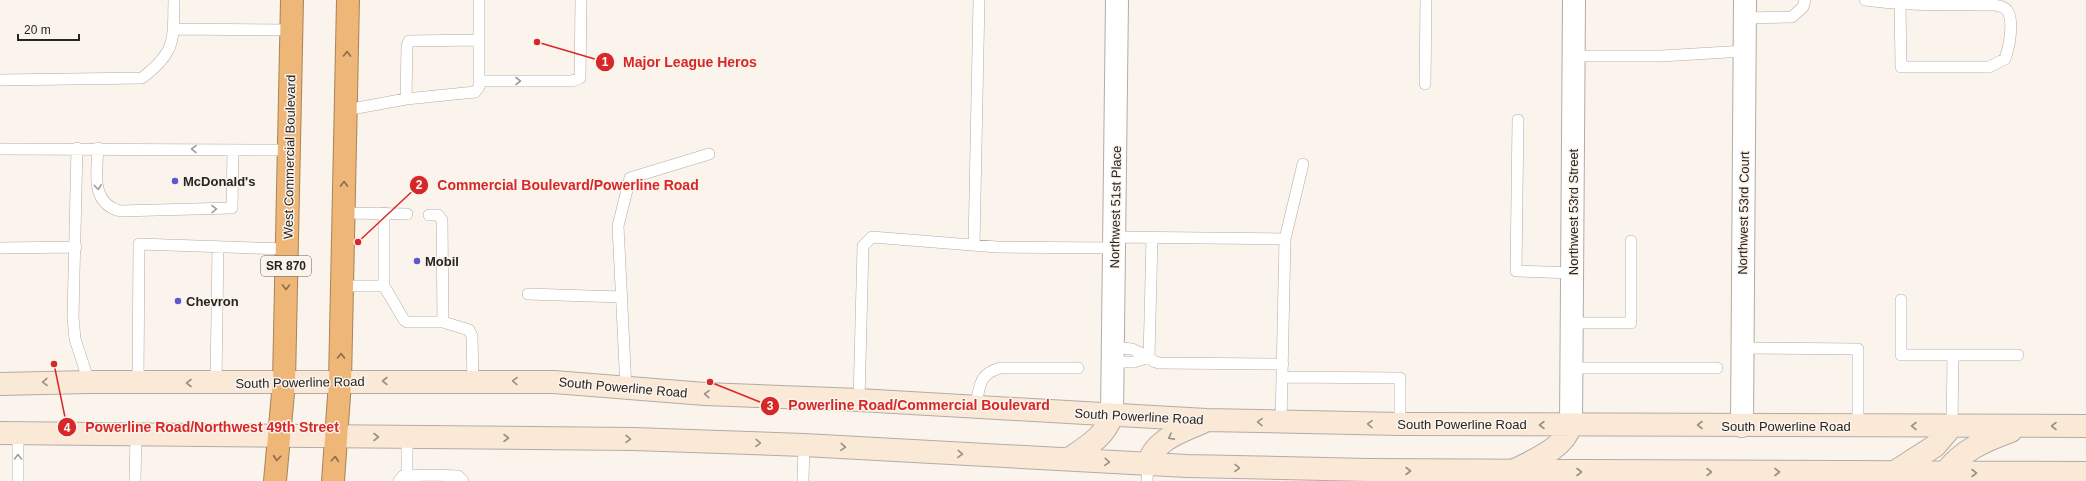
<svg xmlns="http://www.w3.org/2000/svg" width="2086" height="481" font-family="Arial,sans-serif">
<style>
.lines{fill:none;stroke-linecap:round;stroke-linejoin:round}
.lane-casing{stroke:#b2aca5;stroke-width:12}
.street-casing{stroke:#b2aca5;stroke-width:24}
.secondary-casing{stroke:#b2aca5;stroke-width:24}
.highway-casing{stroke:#a88359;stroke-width:24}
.lane{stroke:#fff;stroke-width:11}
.street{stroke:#fff;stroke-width:22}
.secondary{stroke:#fae9d6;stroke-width:22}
.highway{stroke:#eeb677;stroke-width:22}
.oneway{stroke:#8a6d4c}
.oneway2{stroke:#9e9c9c}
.oneway3{stroke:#9b9085}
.poi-dot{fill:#5b58d0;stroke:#fbf4ed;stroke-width:1.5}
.labels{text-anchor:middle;stroke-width:3;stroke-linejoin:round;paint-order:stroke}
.shield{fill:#fbf4ed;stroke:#67625f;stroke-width:1}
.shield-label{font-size:12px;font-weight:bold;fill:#272422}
.street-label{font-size:13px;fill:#272422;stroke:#fbf4ed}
.poi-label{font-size:13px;font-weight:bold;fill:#272422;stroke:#fbf4ed;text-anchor:start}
.leader{fill:none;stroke:#d62828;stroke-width:1.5}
.callout-dot{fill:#d62828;stroke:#fbf4ed;stroke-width:1.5}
.mark-label{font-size:12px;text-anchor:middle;font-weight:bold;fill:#fff}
.callout-label{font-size:14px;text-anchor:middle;font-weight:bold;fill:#d62828;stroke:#fbf4ed;stroke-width:3;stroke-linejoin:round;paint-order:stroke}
</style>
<rect width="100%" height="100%" fill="#fbf4ed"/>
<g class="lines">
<defs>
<path id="lane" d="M1865,0C1907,6 1952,4 1994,5C1999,6 2006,7 2008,12C2014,23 2009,48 2005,59L1989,67H1901L1900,3
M1745,18L1792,17L1803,7L1805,0
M174,29L291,30
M1573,56H1661L1745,51
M0,80L142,78C177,51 173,40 174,0
M479,81H572L580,78L581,0
M1425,84L1426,0
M406,99L407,46L409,41L479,40
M346,110L406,99L475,92L479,87V0
M1518,120L1516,271L1572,273
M77,148L73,317L75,339L89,382
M98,148C97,172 90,203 120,211L232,208L233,150
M0,149L289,150
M344,213L407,214
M384,213V286L404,320L407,322H443
M429,215H438L442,220L443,322L469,330L472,336L473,381
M1114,237L1285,239L1303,164
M1152,238L1149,357L1153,361L1159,363L1283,364
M974,245L979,0
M0,248L76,247
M342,286H384
M528,294L621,297
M1901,300V355H2018
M1572,323H1631V241
M1742,348L1858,349V426
M1113,362H1134L1149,357L1132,349L1113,347
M1572,368H1717
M1282,377L1400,378V424
M138,383L139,244L286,249
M216,383L218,247
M626,388L618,226L630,178L709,154
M859,400L863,246L872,237L997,247L1114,248
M975,407C981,386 977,375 1000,368H1078
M1281,422L1285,239
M1952,426L1953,355
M18,434V481
M407,476V437
M135,481L136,434
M399,481L403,476L432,475L458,476L463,481
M803,481L804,445
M1147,481L1148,464"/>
<path id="street" d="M1112,415L1117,0
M1571,425L1574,0
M1742,426L1745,0"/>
<path id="secondary" d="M0,384L89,382H554L705,394L859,400L1206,420L1400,424L2086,426
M0,433L633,439L804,445L1187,466L1369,470L2086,473
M1069,459C1086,447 1106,436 1112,415
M1148,464C1155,439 1181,432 1203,422
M1513,471C1534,460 1564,449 1571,425
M1893,473L1935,446L1952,426
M1945,473C1962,450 1984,441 2011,431"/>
<path id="highway" d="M275,481L284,382L292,0
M333,481L340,382L348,0"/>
</defs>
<use href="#lane" class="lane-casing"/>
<use href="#street" class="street-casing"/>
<use href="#secondary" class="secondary-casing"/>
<use href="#highway" class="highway-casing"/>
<use href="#lane" class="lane"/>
<use href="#street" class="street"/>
<use href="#secondary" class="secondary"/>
<use href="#highway" class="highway"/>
</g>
<defs><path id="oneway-chevron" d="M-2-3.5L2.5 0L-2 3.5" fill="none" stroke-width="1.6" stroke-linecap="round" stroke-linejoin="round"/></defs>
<g class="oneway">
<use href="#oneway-chevron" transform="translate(347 54) rotate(-89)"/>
<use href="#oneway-chevron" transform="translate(344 184) rotate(-89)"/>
<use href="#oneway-chevron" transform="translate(286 287) rotate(91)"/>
<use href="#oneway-chevron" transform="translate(341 356) rotate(-89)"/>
<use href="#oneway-chevron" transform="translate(277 458) rotate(95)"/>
<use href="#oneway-chevron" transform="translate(335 459) rotate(-85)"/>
</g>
<g class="oneway2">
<use href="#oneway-chevron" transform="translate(518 81)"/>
<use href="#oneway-chevron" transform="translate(194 149) rotate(-179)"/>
<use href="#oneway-chevron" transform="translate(98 187) rotate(83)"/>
<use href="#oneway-chevron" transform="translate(214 209) rotate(-1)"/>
<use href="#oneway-chevron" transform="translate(18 457) rotate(-90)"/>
</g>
<g class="oneway3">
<use href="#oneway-chevron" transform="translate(385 381) rotate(-180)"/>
<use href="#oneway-chevron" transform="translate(515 381) rotate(-179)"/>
<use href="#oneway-chevron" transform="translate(45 382) rotate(179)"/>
<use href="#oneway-chevron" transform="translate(189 383) rotate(-180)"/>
<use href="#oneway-chevron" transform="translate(707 394) rotate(-177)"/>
<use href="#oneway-chevron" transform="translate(1260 422) rotate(-179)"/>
<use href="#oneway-chevron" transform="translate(1370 424) rotate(-179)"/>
<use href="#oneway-chevron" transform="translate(1542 425) rotate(-180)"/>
<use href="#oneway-chevron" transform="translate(1700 425) rotate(-180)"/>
<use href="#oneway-chevron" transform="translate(1914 426) rotate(180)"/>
<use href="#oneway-chevron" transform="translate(2054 426) rotate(-180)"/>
<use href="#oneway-chevron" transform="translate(376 437)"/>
<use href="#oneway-chevron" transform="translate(1171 437) rotate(152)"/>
<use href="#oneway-chevron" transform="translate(506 438)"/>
<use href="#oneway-chevron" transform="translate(628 439) rotate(1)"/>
<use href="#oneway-chevron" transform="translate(758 443) rotate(2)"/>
<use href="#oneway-chevron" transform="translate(843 447) rotate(3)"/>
<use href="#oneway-chevron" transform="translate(960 454) rotate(3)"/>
<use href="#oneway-chevron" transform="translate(1107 462) rotate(4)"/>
<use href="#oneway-chevron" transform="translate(1237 468) rotate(1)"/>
<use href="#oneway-chevron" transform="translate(1408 471)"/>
<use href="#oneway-chevron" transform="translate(1579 472)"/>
<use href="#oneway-chevron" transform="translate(1709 472)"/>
<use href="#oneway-chevron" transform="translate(1777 472)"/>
<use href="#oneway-chevron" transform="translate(1974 473)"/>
</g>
<g class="poi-dot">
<circle cx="175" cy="181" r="4"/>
<circle cx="417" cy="261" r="4"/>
<circle cx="178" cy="301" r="4"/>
</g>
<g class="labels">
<rect class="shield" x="261" y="256" width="50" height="20" rx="3"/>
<g class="shield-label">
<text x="286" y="270">SR 870</text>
</g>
<g class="street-label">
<text transform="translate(289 157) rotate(-89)" y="5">West Commercial Boulevard</text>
<text transform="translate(1115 207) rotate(-89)" y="5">Northwest 51st Place</text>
<text transform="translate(1573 212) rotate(-90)" y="5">Northwest 53rd Street</text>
<text transform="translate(1743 213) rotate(-89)" y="5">Northwest 53rd Court</text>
<text transform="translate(300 382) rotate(-1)" y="5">South Powerline Road</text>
<text transform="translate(623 387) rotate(5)" y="5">South Powerline Road</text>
<text transform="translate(1139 416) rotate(3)" y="5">South Powerline Road</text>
<text x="1462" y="429">South Powerline Road</text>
<text x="1786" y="431">South Powerline Road</text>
</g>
<g class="poi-label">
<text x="183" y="186">McDonald's</text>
<text x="425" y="266">Mobil</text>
<text x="186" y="306">Chevron</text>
</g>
</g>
<path class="leader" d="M537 42L605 62M358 242L419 185M710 382L770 406M54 364L67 427"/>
<g class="callout-dot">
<circle cx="537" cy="42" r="4"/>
<circle cx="358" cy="242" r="4"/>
<circle cx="710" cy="382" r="4"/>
<circle cx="54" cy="364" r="4"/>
<circle cx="605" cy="62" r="10"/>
<circle cx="419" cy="185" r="10"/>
<circle cx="770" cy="406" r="10"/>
<circle cx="67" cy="427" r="10"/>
</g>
<g class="mark-label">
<text x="605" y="66">1</text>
<text x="419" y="189">2</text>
<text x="770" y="410">3</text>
<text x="67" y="432">4</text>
</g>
<g class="callout-label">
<text x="690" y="67">Major League Heros</text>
<text x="568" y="190">Commercial Boulevard/Powerline Road</text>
<text x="919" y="410">Powerline Road/Commercial Boulevard</text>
<text x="212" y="432">Powerline Road/Northwest 49th Street</text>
</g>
<path d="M18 34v6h61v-6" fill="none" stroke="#272422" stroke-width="2"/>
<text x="24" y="34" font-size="12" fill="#272422" stroke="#fbf4ed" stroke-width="3" paint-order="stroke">20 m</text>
</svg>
